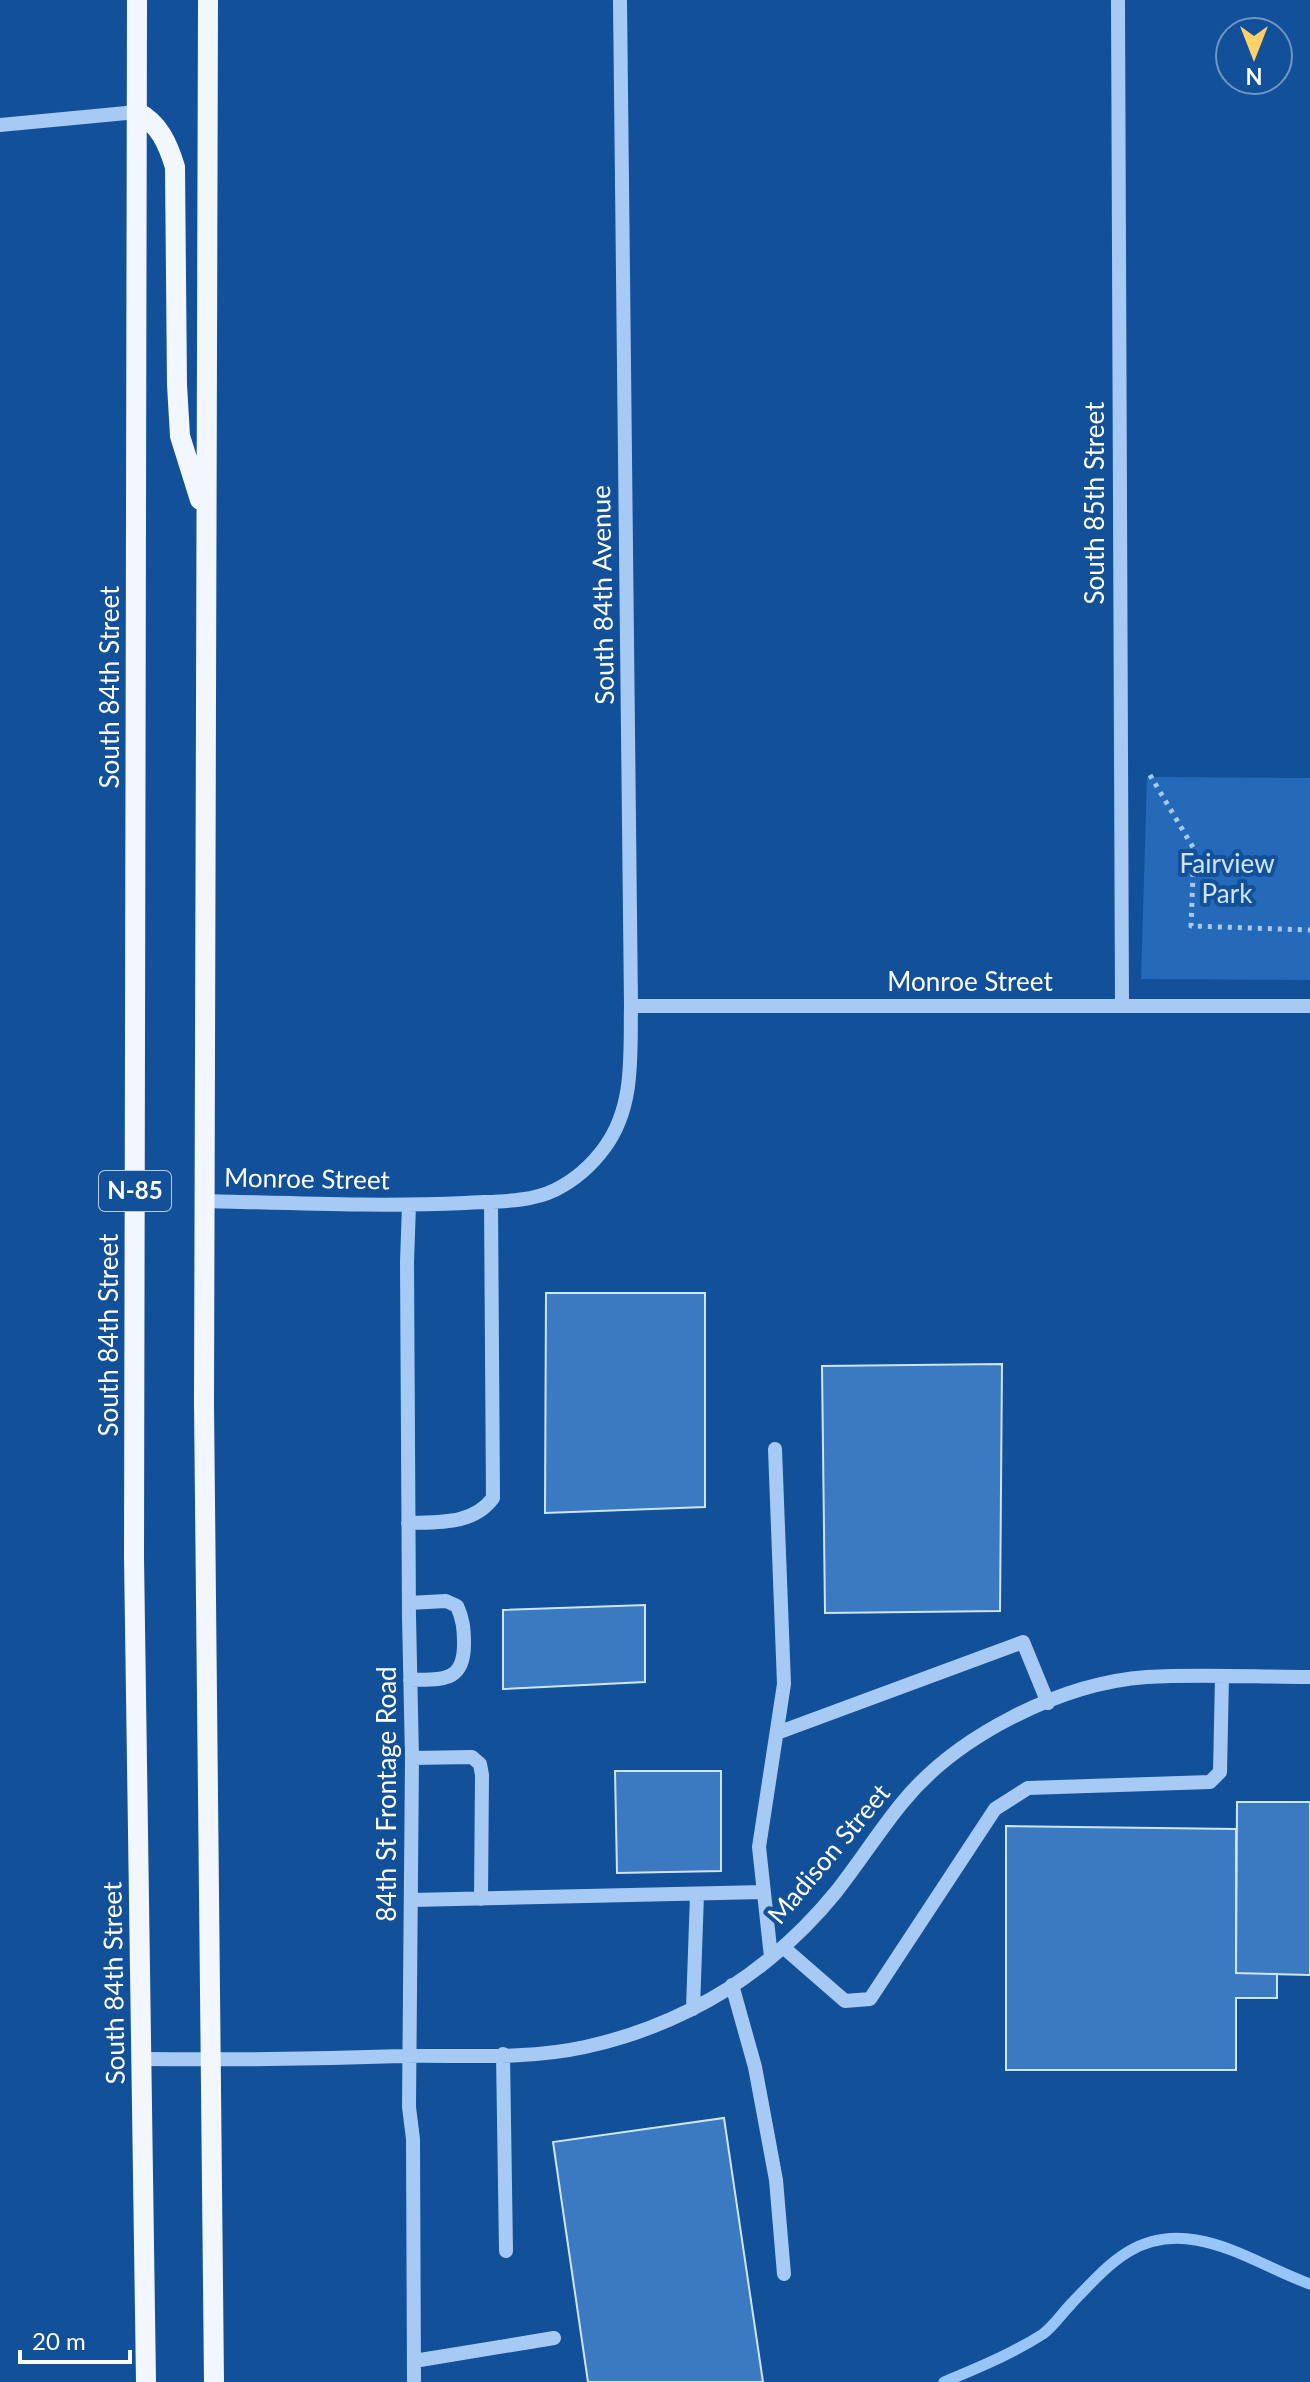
<svg xmlns="http://www.w3.org/2000/svg" width="1310" height="2382" font-family="Lato,sans-serif">
<style>
.green{fill:#256ab8}
.lines{fill:none;stroke-linecap:round;stroke-linejoin:round}
.stream{stroke:#98c5f7;stroke-width:11}
.building{fill:#3b79c1;stroke:#cee4fd;stroke-width:2}
.path{stroke:#a6caf4;stroke-width:5;stroke-dasharray:4 6;stroke-linecap:butt}
.minor{stroke:#a6caf4;stroke-width:14}
.major{stroke:#f2f7ff;stroke-width:20}
.labels{text-anchor:middle;stroke-width:8;stroke-linejoin:round;paint-order:stroke}
.shield{fill:#12509a;stroke:#b8cae1;stroke-width:2}
.shield-label{font-size:24px;font-weight:bold;fill:#fff}
.street-label{font-size:26px;fill:#fff;stroke:#12509a}
.park-label{font-size:26px;fill:#cee4fd;stroke:#12509a}
</style>
<rect width="100%" height="100%" fill="#12509a"/>
<path class="green" d="M1147,777L1310,778V980L1141,979Z"/>
<g class="lines">
<path class="stream" d="M944,2382C977,2368 1012,2354 1043,2334C1054,2326 1063,2312 1072,2303C1109,2264 1138,2230 1196,2240C1237,2247 1271,2270 1310,2284"/>
</g>
<path class="building" d="M546,1293H705V1507L545,1513Z
M1002,1364L1000,1611L825,1613L822,1366Z
M645,1605V1682L503,1689V1610Z
M615,1771H721V1871L617,1873Z
M1237,1802H1310V1975L1236,1973Z
M1006,1826L1236,1829V1973L1277,1974V1998H1236V2070H1006Z
M724,2118L763,2382H588L553,2142Z"/>
<g class="lines">
<path class="path" d="M1150,775L1194,849L1191,926L1310,930"/>
<path class="minor" d="M1118,0L1122,1006
M0,125L137,112
M631,1006H1310
M204,1201C291,1203 378,1207 465,1203C495,1201 528,1203 555,1190C575,1180 592,1165 605,1147C635,1106 630,1054 631,1006L620,0
M409,1205L407,1262L409,1616L412,1758L409,2107L413,2139L414,2382
M408,1523C439,1522 473,1525 493,1498L491,1202
M409,1603L446,1601L457,1606C463,1619 464,1629 464,1644C464,1683 442,1679 410,1680
M777,1733L1023,1642L1048,1703
M412,1758L472,1757L480,1764L482,1775L481,1899
M412,1900L764,1892
M783,1947L845,2001L870,1999L995,1809L1028,1788L1210,1782L1220,1772L1222,1677
M771,1957L759,1847L784,1684L775,1449
M732,1985L755,2067L776,2180L784,2274
M693,2009L697,1894
M503,2054L506,2251
M141,2059C229,2060 316,2059 403,2056C463,2055 526,2060 585,2047C622,2039 656,2027 690,2010C746,1983 797,1940 836,1892C859,1863 879,1831 902,1803C956,1736 1061,1683 1147,1677C1201,1674 1256,1677 1310,1677
M414,2361L554,2338"/>
<path class="major" d="M137,0L134,1557L146,2382
M208,0L204,1404L214,2382
M137,112C159,123 168,144 175,167L177,385L180,436L200,500"/>
</g>
<g class="labels">
<rect class="shield" x="99" y="1171" width="72" height="40" rx="6"/>
<g class="shield-label">
<text x="135" y="1199">N-85</text>
</g>
<g class="street-label">
<text transform="translate(1095 503) rotate(-90)" y="9">South 85th Street</text>
<text transform="translate(603 595) rotate(-91)" y="9">South 84th Avenue</text>
<text transform="translate(110 687) rotate(-90)" y="9">South 84th Street</text>
<text x="970" y="991">Monroe Street</text>
<text transform="translate(307 1179) rotate(1)" y="9">Monroe Street</text>
<text transform="translate(109 1335) rotate(-90)" y="9">South 84th Street</text>
<text transform="translate(387 1794) rotate(-90)" y="9">84th St Frontage Road</text>
<text transform="translate(829 1854) rotate(-50)" y="9">Madison Street</text>
<text transform="translate(114 1983) rotate(-91)" y="9">South 84th Street</text>
</g>
<g class="park-label">
<text x="1227" y="873">Fairview<tspan x="1227" dy="30">Park</tspan></text>
</g>
</g>
<g transform="translate(1254 56) rotate(180)"><circle r="38" fill="#12509a" stroke="#7196c2" stroke-width="2"/>
<path d="M0-6L14 30L0 20L-14 30Z" fill="#ffd168"/>
<text y="-12" font-size="22" font-weight="bold" text-anchor="middle" fill="#ffffff">N</text>
</g>
<path d="M20 2350v12h110v-12" fill="none" stroke="#ffffff" stroke-width="4"/>
<text x="32" y="2350" font-size="24" fill="#ffffff" stroke="#12509a" stroke-width="6" paint-order="stroke">20 m</text>
</svg>
